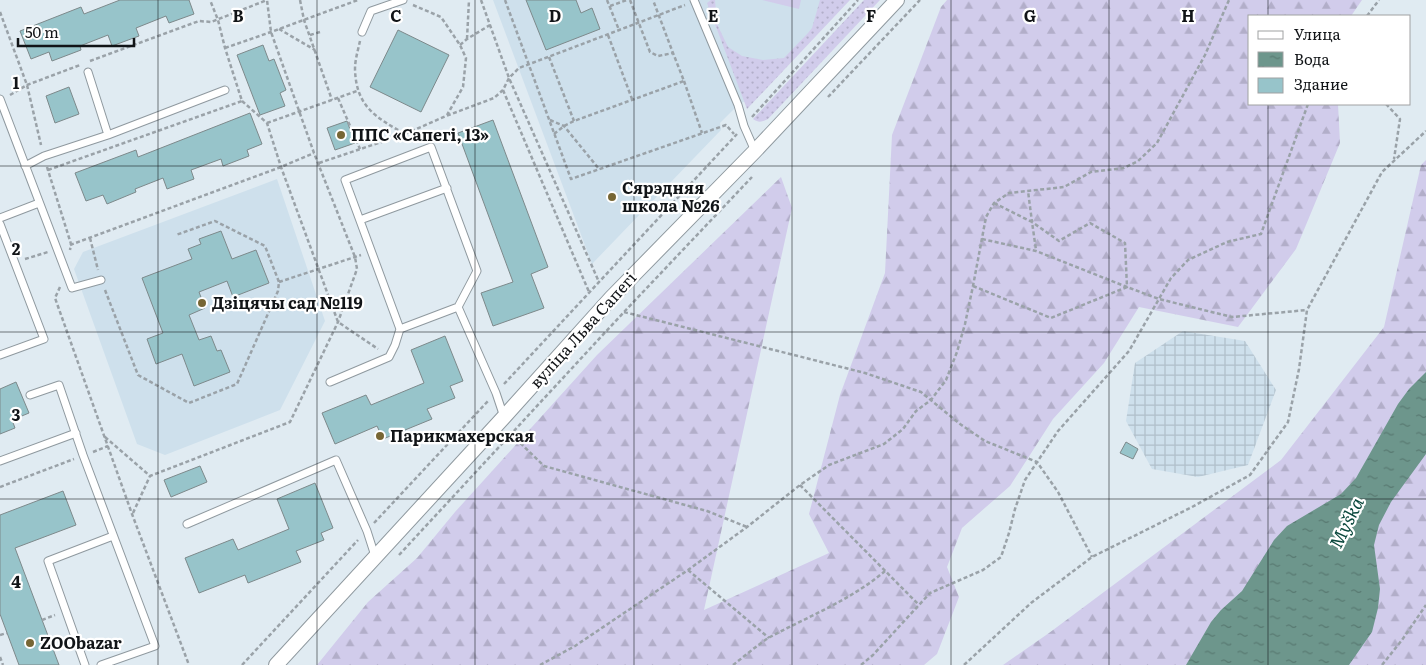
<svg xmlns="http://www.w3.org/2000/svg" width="1426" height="665" font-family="Literata,serif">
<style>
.built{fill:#cee0ec}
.industrial{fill:url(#industrial-grid)}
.grass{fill:url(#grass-dots)}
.forest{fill:url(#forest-firs)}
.park{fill:#d1cceb}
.water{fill:url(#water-ripples)}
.building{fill:#97c4ca;stroke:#7d898b}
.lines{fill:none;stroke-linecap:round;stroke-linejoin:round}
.lane-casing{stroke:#8f999f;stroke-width:9}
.street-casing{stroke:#8f999f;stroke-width:16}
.path{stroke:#9aa2a8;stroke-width:2.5;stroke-dasharray:4 2.5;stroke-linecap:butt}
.lane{stroke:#fff;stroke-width:7}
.street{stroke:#fff;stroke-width:14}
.grid{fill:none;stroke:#111417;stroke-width:1;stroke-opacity:0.55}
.poi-dot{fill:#776634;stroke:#fff;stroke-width:2}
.labels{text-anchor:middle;stroke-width:4.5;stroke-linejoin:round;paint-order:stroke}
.poi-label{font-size:16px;font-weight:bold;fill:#111417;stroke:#fff;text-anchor:start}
.street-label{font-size:16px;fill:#111417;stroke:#fff}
.water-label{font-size:18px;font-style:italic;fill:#0a483d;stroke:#fff}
.grid-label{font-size:16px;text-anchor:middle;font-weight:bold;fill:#111417;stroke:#fff;stroke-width:4.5;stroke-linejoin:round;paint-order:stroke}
</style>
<defs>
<pattern id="industrial-grid" width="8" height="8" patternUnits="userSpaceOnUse" patternTransform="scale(1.25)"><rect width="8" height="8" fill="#cee0ec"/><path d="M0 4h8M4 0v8" fill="none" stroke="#b0bfca"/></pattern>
<pattern id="grass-dots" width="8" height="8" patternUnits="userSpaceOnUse" patternTransform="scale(1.25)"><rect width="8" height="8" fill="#d1cceb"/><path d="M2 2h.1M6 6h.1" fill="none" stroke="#b2aec9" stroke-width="1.8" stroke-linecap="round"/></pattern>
<pattern id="forest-firs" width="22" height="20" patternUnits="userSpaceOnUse" patternTransform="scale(1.25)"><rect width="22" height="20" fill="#d1cceb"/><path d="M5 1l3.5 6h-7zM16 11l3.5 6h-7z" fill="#b2aec9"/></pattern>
<pattern id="water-ripples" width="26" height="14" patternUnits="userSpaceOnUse" patternTransform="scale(1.25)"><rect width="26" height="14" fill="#6d968c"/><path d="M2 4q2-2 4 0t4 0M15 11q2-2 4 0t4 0" fill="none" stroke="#587971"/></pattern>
</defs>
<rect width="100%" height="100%" fill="#e0ebf2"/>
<path class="built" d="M493,0H825L819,26L749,99L738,105L720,123L721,130L592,264Z
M277,179L325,321L280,410L165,455L137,444L74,269L83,252Z"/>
<path class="industrial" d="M1183,331L1245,341L1276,390L1248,465L1198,477L1152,469L1126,421L1135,363Z"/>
<path class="grass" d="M711,0H715L717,24L728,47L742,56L763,60L784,58L808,33L812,28L820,0H850L747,109L707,3Z
M864,0H880L768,119C762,122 759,123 753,119Z"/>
<path class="forest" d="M947,0H1362L1351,16H1250V104H1338L1340,143L1296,249L1238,327L1139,307L1104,363L1053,419L1010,486L962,528L947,567L959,597L937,654L924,665H317L368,602L417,558L455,512L597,355L781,177L792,208L704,610L829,553L809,514L840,395L885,273L892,135L941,7Z
M1426,160V665H1003L1049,633L1281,460L1384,327L1421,165Z"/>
<path class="park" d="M762,0H801L799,9Z"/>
<path class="water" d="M1426,372V454L1391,502L1379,525L1374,545L1380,589L1378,608L1372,632L1349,665H1186L1211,622L1221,610L1242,591L1274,540L1287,526L1341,494L1356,478L1398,404L1409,389Z"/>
<path class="building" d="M120,0H189L194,14L169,23L166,16L136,28L139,36L112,46L108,35L80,46L81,50L52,61L49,52L31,59L20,31L81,7L84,14Z
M526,0H576L581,13L592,8L600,29L546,50Z
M398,30L449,55L421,112L370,87Z
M263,45L269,61L274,59L286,90L280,93L285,106L260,115L237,55Z
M69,87L79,114L55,123L46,96Z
M250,113L262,144L247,150L249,156L223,166L221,159L191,170L194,179L167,189L163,178L135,189L136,192L107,204L103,195L86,201L75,173L136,150L138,157Z
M493,120L548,267L531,274L544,308L493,326L481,293L513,282L458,133Z
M347,121L355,143L335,150L327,128Z
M221,231L232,259L256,250L269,283L233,297L227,281L199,292L205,308L189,315L199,340L211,336L217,351L221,350L230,372L194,386L182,354L156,364L147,339L163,333L142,278L192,259L188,249L201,244L199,239Z
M445,336L463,381L450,386L455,398L427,409L432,419L383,439L377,426L335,444L322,413L366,395L371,405L424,383L411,350Z
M16,382L29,413L12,420L15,428L0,434V389Z
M1126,442L1138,449L1133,459L1120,453Z
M200,466L207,482L171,497L164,480Z
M315,483L333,528L321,533L324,540L296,551L301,562L248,583L245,575L199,593L185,558L233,539L238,550L289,529L277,499Z
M63,491L76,525L15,548L59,665H19L0,614V515Z"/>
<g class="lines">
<defs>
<path id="lane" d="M694,0L738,105L744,126L755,151
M362,32L371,11L403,0
M88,72L108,135
M0,99L72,288L101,280
M25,166L44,156L108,135L225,90
M0,218L39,203
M360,220L447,188
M0,224L44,339L0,355
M458,307L496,393L504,417
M330,382L389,357L395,345L400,329L458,307L477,271L431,147L345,180L400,329
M30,395L59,385L83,455L155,646L101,665
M0,461L76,433
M187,524L336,460L367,531L375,556
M85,665L48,561L113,536"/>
<path id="street" d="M276,665L504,417L611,298L755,151L897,0"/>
</defs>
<use href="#lane" class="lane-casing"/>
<use href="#street" class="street-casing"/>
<path class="path" d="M300,0L304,20L332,100
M481,0L509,78L599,282
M505,0L571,179L726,125L734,134
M607,0L619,30
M630,0L650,52L658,56L673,53L653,0
M413,5L441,17L460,45L466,58L463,87L447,115
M610,6L627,0
M0,12L27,85L41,145
M1367,16L1379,0
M279,29L315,50
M310,35L320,32
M608,35L632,99
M467,39L469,0
M360,41C358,50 355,60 355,69C356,106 375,117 405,134
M460,45L467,39L490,25
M225,48L271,32L358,0
M549,57L574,121
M90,61L199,21L211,22L267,0
M684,81L702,133
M503,90L589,292
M10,95L27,85L80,65
M828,97L920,0
M338,98L360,149
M242,101L267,123L281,167L338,322L378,349
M1386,104L1400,119L1394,159
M752,117L858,0
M550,120L564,126L599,169
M267,123L357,91
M554,134L564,126L574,121L684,81L673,53
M319,163L405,134L446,116L494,98L503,90L509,78L519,68L685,5
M47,167L71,244L70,250
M48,170L242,101L225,48L218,20L210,0
M994,203L1032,222L1036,250
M90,238L98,270
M982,239L1036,251L1127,287L1159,299L1232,317L1307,310
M70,245L281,167L314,153
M25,259L48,252
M279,282L361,255
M973,286L1051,318L1127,287L1125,243L1090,223L1059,241L1032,222L1028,191
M60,287L55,298L132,514L189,665
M105,290L138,375L189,403L237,384L278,291L279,282L265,246L215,221L176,235
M624,312L865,373L921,392L960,424L985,441L1037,462L1058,492L1092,557
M504,384L737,134
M511,434L544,466L707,511L747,527
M105,437L150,476L290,422L338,322L357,269L355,257L314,153L271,32L267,0
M93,452L108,446
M800,485L919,605
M0,487L74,459
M133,513L150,476
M374,523L488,401
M399,555L624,312L752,177
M688,570L769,638
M42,620L55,615
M0,635L7,633
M0,657L3,665
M242,665L358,540
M540,665L575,646L688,570L747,527L800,485L829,465L884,444L903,429L916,411L931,400L946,380L957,352L965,324L973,286L986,217L994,203L1009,193L1064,187L1091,172L1124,168L1138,161L1157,143L1205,55L1229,0
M733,665C745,656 757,645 770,637C809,616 851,600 885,571
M861,665L873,655L930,593L983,570L1001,557L1009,533L1015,509L1025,480L1058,431L1129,351L1171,278L1188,260L1227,242L1261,234L1308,104
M964,665L1031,603L1092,557L1192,507L1250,475L1288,422L1299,369L1307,310L1382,172L1426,131
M1382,665L1402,640L1426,605"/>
<use href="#lane" class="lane"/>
<use href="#street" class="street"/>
</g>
<path class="grid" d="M158,0V665M317,0V665M475,0V665M634,0V665M792,0V665M951,0V665M1109,0V665M1268,0V16M1268,104V665M0,166H1426M0,332H1426M0,499H1426"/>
<g class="poi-dot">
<circle cx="341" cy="135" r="5"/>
<circle cx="612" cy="197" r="5"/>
<circle cx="202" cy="303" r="5"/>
<circle cx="380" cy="436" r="5"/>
<circle cx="30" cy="643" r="5"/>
</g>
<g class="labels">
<g class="poi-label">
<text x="351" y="141">ППС «Сапегі, 13»</text>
<text x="622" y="194">Сярэдняя<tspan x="622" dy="18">школа №26</tspan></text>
<text x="212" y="309">Дзіцячы сад №119</text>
<text x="390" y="442">Парикмахерская</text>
<text x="40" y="649">ZOObazar</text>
</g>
<g class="street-label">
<text transform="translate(583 330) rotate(-48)" y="6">вуліца Льва Сапегі</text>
</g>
<g class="water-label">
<text transform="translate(1347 523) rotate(-64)" y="6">Муška</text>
</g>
</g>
<g class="grid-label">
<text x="238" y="22">B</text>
<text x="396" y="22">C</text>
<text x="555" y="22">D</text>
<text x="713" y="22">E</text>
<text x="871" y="22">F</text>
<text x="1030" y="22">G</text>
<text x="1188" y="22">H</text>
<text x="16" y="89">1</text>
<text x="16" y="255">2</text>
<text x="16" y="421">3</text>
<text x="16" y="588">4</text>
</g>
<rect x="1248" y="15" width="162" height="90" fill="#ffffff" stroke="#a0a1a2"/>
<rect x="1258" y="31" width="25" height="8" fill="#ffffff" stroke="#a0a1a2"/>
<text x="1294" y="40" font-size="15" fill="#111417">Улица</text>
<rect x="1258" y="52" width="25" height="15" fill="url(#water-ripples)" stroke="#a0a1a2"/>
<text x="1294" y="65" font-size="15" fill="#111417">Вода</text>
<rect x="1258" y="78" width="25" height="15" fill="#97c4ca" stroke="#a0a1a2"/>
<text x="1294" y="90" font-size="15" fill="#111417">Здание</text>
<path d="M18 38v8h116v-8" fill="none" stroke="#111417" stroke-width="2.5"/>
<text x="25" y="38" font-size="15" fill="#111417" stroke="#ffffff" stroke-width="4" paint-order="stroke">50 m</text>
</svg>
